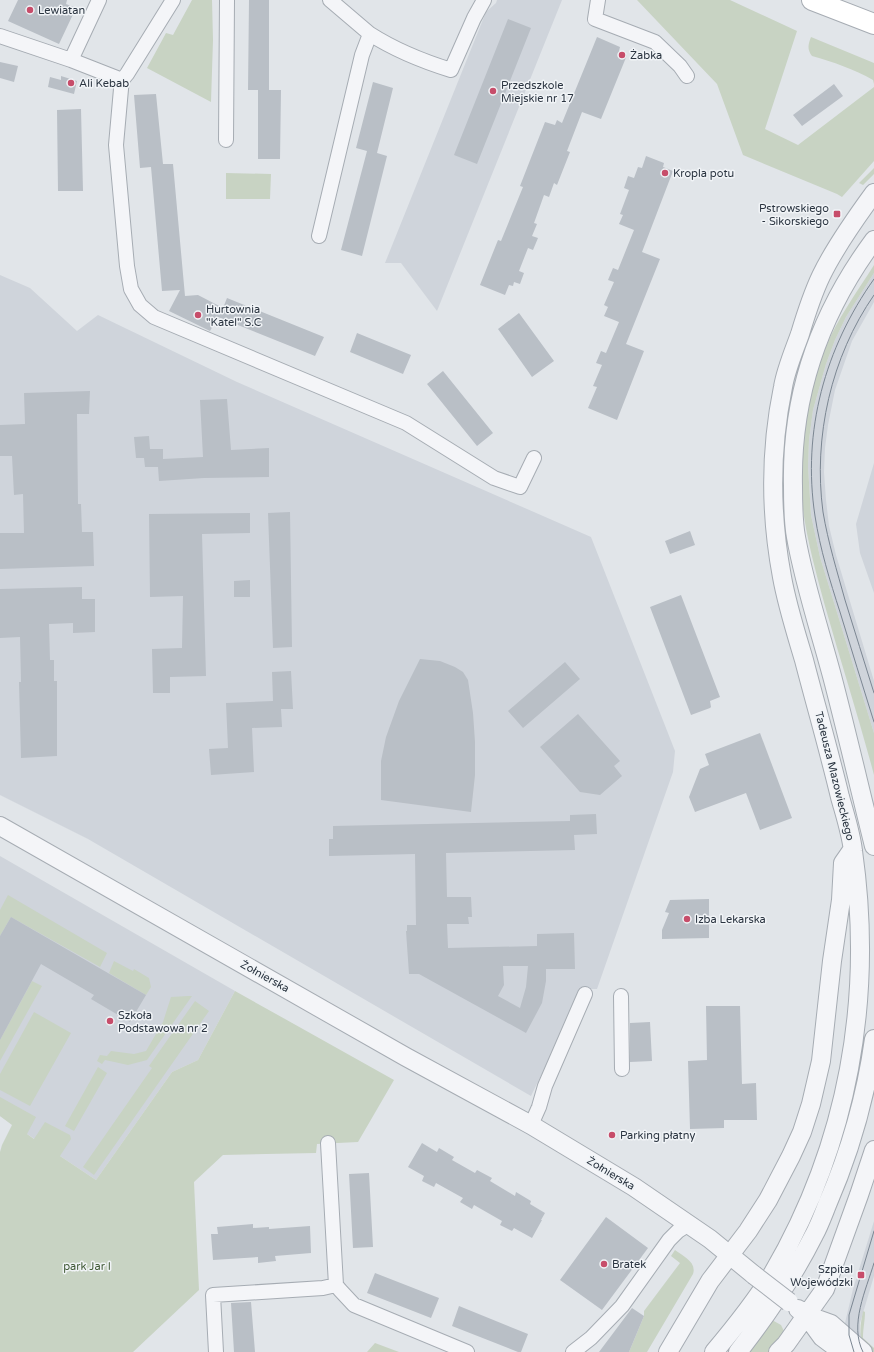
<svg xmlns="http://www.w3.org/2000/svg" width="874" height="1352" font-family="'Varela Round',sans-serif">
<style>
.built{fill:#cfd4db}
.green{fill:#c8d3c3}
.building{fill:#b9bfc6;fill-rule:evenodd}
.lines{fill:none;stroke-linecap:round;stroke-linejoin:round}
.minor-casing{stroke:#a6acb3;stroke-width:16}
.tertiary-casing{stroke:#a6acb3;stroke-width:20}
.secondary-casing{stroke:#a6acb3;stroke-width:22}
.minor{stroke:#f4f5f8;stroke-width:14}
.tertiary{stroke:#f4f5f8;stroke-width:18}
.secondary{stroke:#fff;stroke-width:20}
.tram{stroke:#7b8692;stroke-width:1}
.tertiary-bridge-casing{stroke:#a6acb3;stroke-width:20;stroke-linecap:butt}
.tertiary-bridge{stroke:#f4f5f8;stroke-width:18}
.poi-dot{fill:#c74d6a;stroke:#f1f4f7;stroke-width:1.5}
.labels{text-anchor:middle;stroke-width:3;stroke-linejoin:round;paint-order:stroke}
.poi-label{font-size:11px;fill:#2a3440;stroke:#f1f4f7;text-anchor:start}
.street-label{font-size:11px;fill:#2a3440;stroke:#f1f4f7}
.park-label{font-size:11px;fill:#425b38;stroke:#f1f4f7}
</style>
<rect width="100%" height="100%" fill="#e1e5e9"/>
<path class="built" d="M497,0H562L437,311L401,263H385L486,12L496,3Z
M874,273V302L852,341L835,390L828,425L825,448L824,472L826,500L829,526L836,555L874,681V733L820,557L811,515L808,466L809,440L813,410L826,364L835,340L846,317Z
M0,275L30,288L77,331L98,315L237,382L591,537L675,751L673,772L597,989H583L531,1096L88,839L0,795Z
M874,463V593L860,553L856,524Z
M0,856L235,991L198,1060L172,1072L96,1180L0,1116Z
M874,1221V1276L860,1323V1331L864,1345L845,1329V1323L853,1289Z"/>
<path class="green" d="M192,0H212L213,40L211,102L147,68L166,33L173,35Z
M637,0H730L797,31L765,129L798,145L874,87V161L842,197L837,194L743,155L717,84Z
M811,37L874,63V84L873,80C854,69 833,62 812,56C807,49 808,45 811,37Z
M874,168V174L863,185L859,183Z
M226,173L271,174L270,199H226Z
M874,265V273L846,317L835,340L826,364L813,410L809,440L808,466L811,515L820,557L874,733V775C859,718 841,663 825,606C815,569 804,530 801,491C798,447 807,389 825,349C837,319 857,292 874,265Z
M8,895L107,953L100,967L11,917L0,936V910Z
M114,961L133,971L134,969L149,978L151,987L146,995L109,973Z
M32,981L42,986L0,1061V1040Z
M235,991L394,1080L358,1142L317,1144L316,1153L223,1155L194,1182L199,1290L133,1352H0V1152L2,1145L12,1125L0,1116V1097L36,1117L27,1134L34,1139L45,1122L70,1135L71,1139L60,1156L96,1180L172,1072L198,1060Z
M188,996H192L147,1060L128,1065L105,1060L102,1064L97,1061L100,1055L107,1056L111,1051L134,1054L146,1051L163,1022L171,997Z
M195,1001L209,1011L94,1175L83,1167L152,1068L149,1066Z
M34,1012L71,1033L30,1106L0,1090V1074Z
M98,1067L107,1073L74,1131L65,1126Z
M675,1250C683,1256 697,1262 693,1274L647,1352H629L644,1316V1311L680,1263L671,1256Z
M863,1311L865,1312C865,1321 863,1328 863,1338L874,1348V1352H871C869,1350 865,1347 864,1345C858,1335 861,1322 863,1311Z
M772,1320L781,1325L784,1331L778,1340V1343L769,1352H746Z
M375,1343L399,1352H367Z"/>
<path class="building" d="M18,0H67L66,4L76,8L59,44L8,21Z
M249,0H269V90H281L280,159H258V90H248Z
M508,19L531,28L477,164L454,155Z
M597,37L620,47L619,51L627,55L601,119L582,112L567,151L570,152L557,185L554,183L549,197L544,195L534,223L537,224L532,236L538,238L533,250L528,248L519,271L524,273L520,284L514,282L513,286L509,285L505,295L480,285L498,240L501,241L523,187L520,186L545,122L555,125L557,120L562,123Z
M0,62L18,66L14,82L0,78Z
M61,76L77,81L74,94L48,87L50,77L61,80Z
M373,82L393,88L377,153L387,156L362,256L341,250L367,151L356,148Z
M834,84L843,96L802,126L793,115Z
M156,94L163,164H173L185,296L198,295L223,308L227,298L324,337L315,356L218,317L210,331L169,311L180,290L162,291L151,167L140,168L134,95Z
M81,109L83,191H58L57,110Z
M646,156L664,163L663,167L673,171L642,252L660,259L626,344L644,351L617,420L588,408L597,387L593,386L602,365L596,363L601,351L606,353L619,322L604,316L608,307L604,305L614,282L608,280L613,268L618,270L634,230L619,224L623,215L620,214L629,190L624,188L628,176L634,178L638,167L642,168Z
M519,313L554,361L532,377L498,329Z
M357,333L411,355L403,374L350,352Z
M443,371L493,433L477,446L427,384Z
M90,391L89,414H77L78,504H81L82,532H93L94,566L0,569V533H24L23,494L14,495L12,456H0V425L25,424L24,393Z
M227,399L231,450L269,448V477L204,478L159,481L158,467H145L144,458H136L134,437L149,436L150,449H163V459L203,457L200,400Z
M290,512L292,647L273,648L268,513Z
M250,513V533L202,534L206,676L170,677V693H153L152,649L182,648L183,596L150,597L149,514Z
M690,531L695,545L670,554L665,541Z
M250,580V597H234V581Z
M82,587V599H95V632L73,633V623L49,624L50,660H54V681H57V756L21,758L19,682H21L20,637L0,638V589Z
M681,595L720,697L710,701L711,707L710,708L691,715L650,607Z
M420,659L440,661L455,667L463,672L468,680L473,713L475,742V775L471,812L381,800V761L386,737L399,701Z
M565,662L580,679L523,728L508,711Z
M291,671L293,709H281L282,727L252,728L254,772L211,775L209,749L228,748L226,703L273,701L272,672Z
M578,714L620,761L614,766L622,776L600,795L580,792L540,747Z
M760,733L792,818L760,830L746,793L695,812L689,797L700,769L709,765L705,754Z
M596,814L597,834L574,835L575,850L446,853L447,897H471L472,917H468L469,924H447L448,948L537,946V934L574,933L575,969H546V981L542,1003L526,1033L419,974H409L406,931H407V925H416L415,854L329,856V839H333V826L570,821V815ZM503,966H528L526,987L520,1008L498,996L504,985Z
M709,899V938L662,939V930L669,913L665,912L670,900Z
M11,917L146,995L130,1022L91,999L94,995L41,964L0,1040V936Z
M706,1006H740L742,1084L756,1083L757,1120H724V1128L690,1129L688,1061L707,1060Z
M650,1022L652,1061L630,1062V1023Z
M422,1143L437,1152L439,1148L454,1157L452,1160L475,1173L477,1170L492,1178L490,1181L515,1196L516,1192L531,1201L530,1204L545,1213L541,1220H542L532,1238L514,1228L512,1231L500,1225L502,1221L474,1205L472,1209L460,1202L463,1198L436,1183L434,1187L422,1181L424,1176L408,1167Z
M369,1173L373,1247L353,1248L349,1174Z
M606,1217L648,1248L602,1310L560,1280Z
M253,1224V1228L269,1227V1229L310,1226L311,1253L275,1256L276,1261L258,1263V1257L213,1260L211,1234H218L217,1227Z
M375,1273L439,1298L431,1318L367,1293Z
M251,1302L255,1352H234L231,1303Z
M459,1306L528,1334L521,1352H518L452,1326Z
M632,1308L644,1316L629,1352H599Z"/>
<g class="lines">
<defs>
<path id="minor" d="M173,0L127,74L122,80L121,89L116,145L127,266L131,289L140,305L154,317L406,423L494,478L520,487L534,458
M598,0L595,19L655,42L680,66L687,76
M370,34C395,50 422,61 451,70L474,18L484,0
M0,36L71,60L122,80
M71,60L99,0
M226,140L227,0
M319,236L362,55L370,34L330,0
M621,996L622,1069
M531,1125L539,1107L545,1086L585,994
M328,1143L336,1285L340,1290L354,1305L467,1352
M216,1352L213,1295L323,1288L336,1285
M573,1352L591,1338L622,1306L669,1240L678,1231L689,1224"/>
<path id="tertiary" d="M874,240C820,313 791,395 793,486C793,503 793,521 796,537C804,583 820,631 832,676C847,733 860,790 874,846
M0,826L406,1057L531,1125L634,1187L710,1239L754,1275
M798,1309L806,1315L831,1324L863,1352
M806,1315L822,1337L842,1352
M668,1352L710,1281L748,1231L768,1200L791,1156L802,1132L811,1104L821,1061L832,961L841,900L843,863L852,850
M714,1352C735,1327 756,1301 773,1273C848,1144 874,999 853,851C851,833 845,815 840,797C829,751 816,706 804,660C796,633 787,605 782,577C770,513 770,450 783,387C786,369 794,351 800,334C806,314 812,295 821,276C835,247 855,219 874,193
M738,1352C767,1315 793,1277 814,1235C819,1226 823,1215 827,1205C850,1152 866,1096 874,1039
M778,1352L786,1344L825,1289L859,1195L874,1150"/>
<path id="secondary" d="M812,0L874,24"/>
</defs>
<use href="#minor" class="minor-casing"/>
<use href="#tertiary" class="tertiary-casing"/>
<use href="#secondary" class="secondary-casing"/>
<use href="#minor" class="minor"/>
<use href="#tertiary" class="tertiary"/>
<use href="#secondary" class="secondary"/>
<path class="tram" d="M874,279C825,348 802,431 815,516C820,549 830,581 840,612C851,649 863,686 874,722
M874,295C831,357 813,437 823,512C828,542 837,571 845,600C855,631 864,662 874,693
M854,1352L849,1335V1315L874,1231
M863,1352C849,1325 866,1290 874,1263"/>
<defs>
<path id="tertiary-bridge" d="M754,1275L789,1302"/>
</defs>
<use href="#tertiary-bridge" class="tertiary-bridge-casing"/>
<use href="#tertiary-bridge" class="tertiary-bridge"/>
</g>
<g class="poi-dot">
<circle cx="30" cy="10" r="4"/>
<circle cx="622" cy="55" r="4"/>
<circle cx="71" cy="83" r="4"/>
<circle cx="493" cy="91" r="4"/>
<circle cx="665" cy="173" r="4"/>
<rect x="833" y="210" width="8" height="8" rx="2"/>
<circle cx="198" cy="315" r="4"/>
<circle cx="687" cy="919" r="4"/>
<circle cx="110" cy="1021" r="4"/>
<circle cx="612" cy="1135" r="4"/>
<circle cx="604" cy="1264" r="4"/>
<rect x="857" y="1271" width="8" height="8" rx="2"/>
</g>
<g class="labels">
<g class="poi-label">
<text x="38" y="14">Lewiatan</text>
<text x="630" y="59">Żabka</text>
<text x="79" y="87">Ali Kebab</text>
<text x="501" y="89">Przedszkole<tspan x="501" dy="13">Miejskie nr 17</tspan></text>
<text x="673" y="177">Kropla potu</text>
<text x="829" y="212" text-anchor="end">Pstrowskiego<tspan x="829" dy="13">- Sikorskiego</tspan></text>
<text x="206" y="313">Hurtownia<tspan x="206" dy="13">"Katel" S.C</tspan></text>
<text x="695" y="923">Izba Lekarska</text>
<text x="118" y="1019">Szkoła<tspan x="118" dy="13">Podstawowa nr 2</tspan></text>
<text x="620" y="1139">Parking płatny</text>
<text x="612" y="1268">Bratek</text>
<text x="853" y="1273" text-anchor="end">Szpital<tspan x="853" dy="13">Wojewódzki</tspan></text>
</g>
<g class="street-label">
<text transform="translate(835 776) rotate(76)" y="4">Tadeusza Mazowieckiego</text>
<text transform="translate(265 976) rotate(29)" y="4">Żołnierska</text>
<text transform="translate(611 1173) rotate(31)" y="4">Żołnierska</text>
</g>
<g class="park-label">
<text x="87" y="1270">park Jar I</text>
</g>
</g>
</svg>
